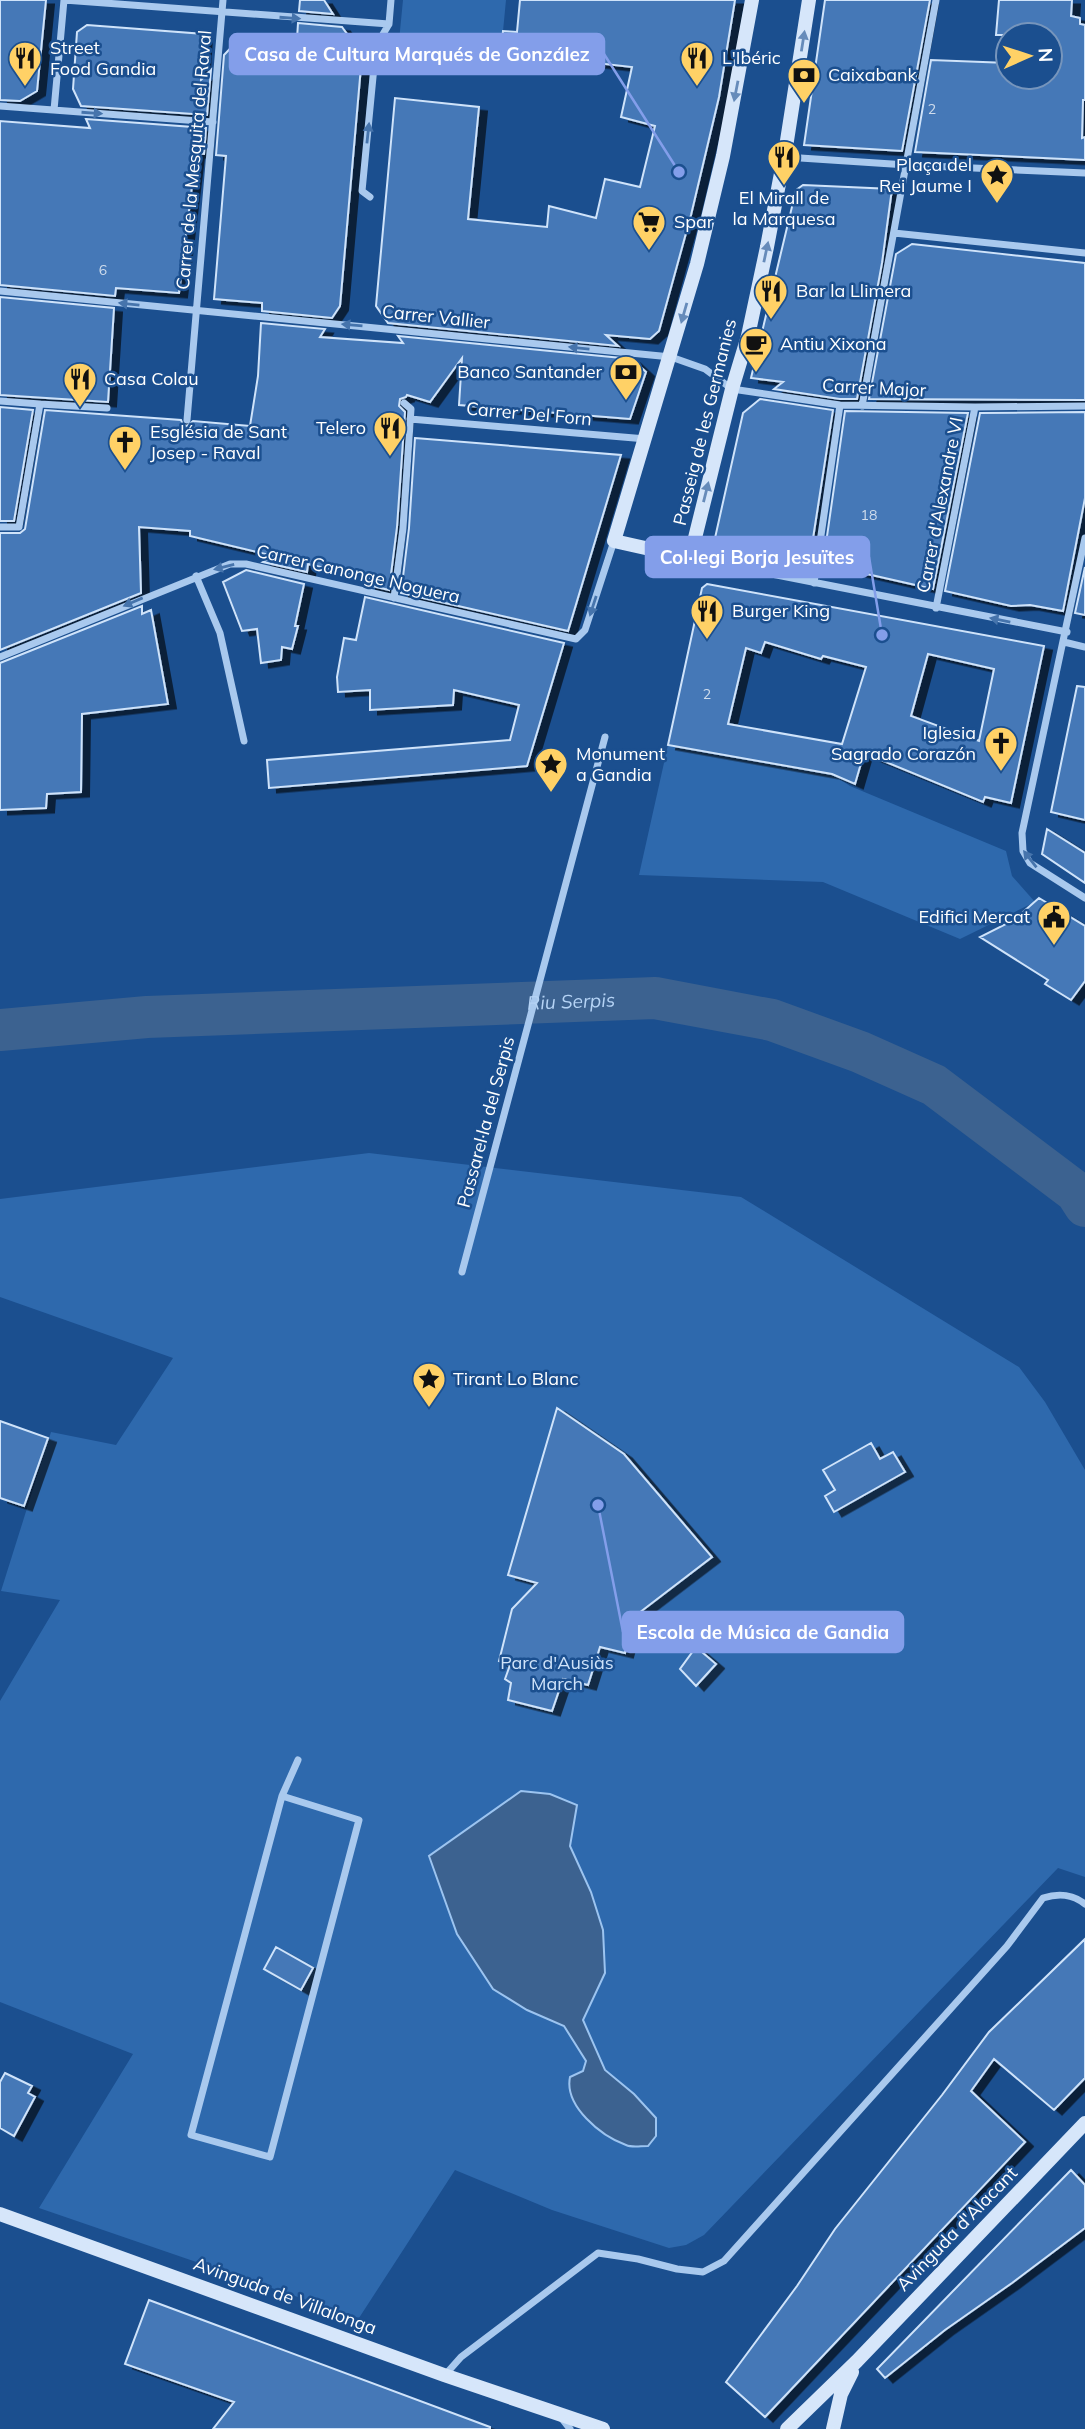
<svg xmlns="http://www.w3.org/2000/svg" width="1085" height="2429" font-family="Mulish,sans-serif">
<style>
.green{fill:#2e69ad}
.water{fill:#3c6290;stroke:#9cc4f0;stroke-width:2}
.lines{fill:none;stroke-linecap:round;stroke-linejoin:round}
.river{stroke:#3c6290;stroke-width:42}
.building{fill:#4478b7;stroke:#cfe3fa;stroke-width:2;fill-rule:evenodd;filter:url(#shadow)}
.street{stroke:#a9c9ee;stroke-width:7}
.secondary{stroke:#d6e6fa;stroke-width:14}
.oneway{fill:#4674ac}
.oneway2{fill:#668bba}
.labels{text-anchor:middle;stroke-width:5;stroke-linejoin:round;paint-order:stroke}
.number-label{font-size:14px;fill:#d0dded}
.poi-label{font-size:18px;fill:#fff;stroke:#1b4f8f;text-anchor:start}
.street-label{font-size:18px;fill:#fff;stroke:#1b4f8f}
.park-label{font-size:18px;fill:#cfe3fa;stroke:#1b4f8f}
.water-label{font-size:19px;font-style:italic;fill:#b5d3f5;stroke:#1b4f8f}
.leader{fill:none;stroke:#839eea;stroke-width:2.5}
.callout-dot{fill:#839eea;stroke:#1b4f8f;stroke-width:2.5}
.callout{fill:#839eea;stroke:#839eea;stroke-width:2.5}
.callout-label{font-size:19px;text-anchor:middle;font-weight:bold;fill:#fff}
</style>
<defs>
<filter id="shadow"><feDropShadow dx="8" dy="4.5" stdDeviation="0" flood-color="#0009"/></filter>
</defs>
<rect width="100%" height="100%" fill="#1b4f8f"/>
<path class="green" d="M403,0H506L501,52L399,41Z
M668,745L832,774L850,786L1006,851L1012,876L1035,902L960,939L823,882L639,875Z
M369,1153L741,1197L1019,1367L1045,1402L1085,1470V1877L1058,1868L704,2235L686,2245L669,2248L552,2210L455,2170L359,2318L39,2208L133,2054L0,2002V1701L60,1600L1,1591L51,1432L116,1445L173,1358L0,1297V1199Z"/>
<path class="water" d="M521,1791L550,1794L577,1805L570,1846L591,1892L603,1930L605,1973L583,2020L605,2070L634,2094L656,2118V2136L648,2146C640,2146 632,2148 626,2145C601,2136 564,2106 570,2077L583,2071L586,2061L564,2026L527,2010L493,1989L457,1934L429,1856Z"/>
<g class="lines">
<path class="river" id="s1" d="M0,1030L147,1017L655,998L772,1020L860,1052L934,1085L1076,1192L1085,1206"/>
</g>
<path class="building" d="M0,0H46L37,91L20,101L0,100Z
M300,0H324L333,14L299,11Z
M520,0H735L719,97L691,215L659,331L650,339L606,335L618,346L388,323L376,306L395,98L479,107L468,219L547,227L549,206L596,218L605,179L640,187L655,126L621,117L632,67L501,52L503,31L517,32Z
M825,0H930L902,151L804,145Z
M999,0H1072L1071,16L1080,18V24L1085,25V100H1083L1082,138L1085,137V160L915,152L931,60L1008,63V77H1050V35H996Z
M298,23L342,27L362,55L340,306L332,318L262,311V303L214,299L226,156L216,155L224,55L243,35L297,39Z
M87,25L204,34L201,80L211,70L207,115L81,106L73,89L77,32Z
M86,119L206,128L204,154L196,153L179,293L116,288L115,296L0,285V121L90,128Z
M803,185L892,189L882,263L857,399H840L774,389L783,382L751,378L796,190Z
M912,244L1085,263V400L869,399L896,254Z
M0,297L114,308L108,402L0,395Z
M261,323L325,329L320,337L403,343L398,336L632,359L646,372L630,419L459,405L462,358L430,402L407,395L406,397L400,399L399,406L405,412L397,527L389,590L368,585L370,579L329,569L308,564L307,572L263,562L274,556L190,536V531L139,527L141,593L0,650V533H20L25,529L45,410L181,420L183,425L187,426L193,421L250,426L258,376Z
M760,399L833,410L809,564L720,547L715,538L743,413Z
M0,407L33,410L14,521H0Z
M845,411L968,413L933,589L823,564Z
M1085,412V498L1063,611L1030,605L1011,606L945,591L980,413Z
M415,438L621,455L568,631L401,593L409,528Z
M1085,567V615L1075,613Z
M246,570L304,584L295,626H298L292,649L282,647L281,660L261,663L257,629L242,631L223,582Z
M707,584L1044,646L1011,803L985,797L983,802L864,753L855,784L832,774L668,745L702,588ZM765,642L821,659L823,656L866,667L842,744L728,724L746,648L761,653ZM928,654L994,669L979,741L911,716Z
M365,597L564,643L527,766L269,788L267,760L510,740L519,705L454,690L453,705L370,710V690L338,692L337,677L344,638L356,640Z
M142,606V614L151,610L168,704L82,714L81,792L47,794L46,808L0,810V663Z
M1077,686L1085,687V820L1051,812Z
M1047,829L1085,853V883L1042,854Z
M1039,898L1085,926V981L1071,1000L1045,984L1048,980L980,937L1014,920Z
M557,1408L624,1454L712,1557L635,1616L625,1653L600,1647L588,1685L563,1679L552,1711L508,1700L511,1683L505,1679L510,1665L499,1661L512,1609L537,1583L508,1575Z
M0,1421L48,1438L24,1506L0,1498Z
M871,1443L880,1459L893,1452L905,1472L834,1512L825,1496L835,1490L823,1470Z
M696,1647L716,1664L696,1686L680,1669Z
M1085,1939V2078L1054,2110L994,2059L971,2091L1025,2142L765,2417L726,2382L797,2286L835,2229L942,2095L989,2032Z
M276,1947L313,1968L301,1990L264,1969Z
M5,2073L32,2086L28,2093L35,2097L14,2136L0,2128V2082Z
M1071,2170L1085,2185V2228L1012,2283L945,2330L885,2378L877,2369Z
M149,2300L490,2427V2429H213L234,2402L125,2364Z"/>
<g class="lines">
<path class="street" d="M64,0L389,24
M0,106L213,122
M54,110L64,0
M785,157L907,165L1085,173
M370,197L362,191L376,46L389,24L391,0
M894,233L1085,253
M0,291L671,357L705,369L732,389L840,405L975,407L1085,406
M0,401L40,404
M862,406L936,0
M410,419L646,439
M187,420L223,0
M0,527H19L40,404L107,408
M1085,538L1022,833L1023,851L1030,863L1085,898
M690,558L1067,632
M196,576L220,633L244,741
M814,583L840,405
M394,598L403,528L411,409L404,403
M936,608L975,407
M1064,642L1085,647
M0,657L230,564H246L576,639L585,630L614,541
M462,1272L605,737
M282,1796L359,1820L270,2157L191,2135L282,1796L298,1760
M445,2375L461,2357L598,2253L638,2259L677,2269L703,2272L724,2261L1007,1946L1043,1898C1059,1893 1072,1894 1085,1904
M560,2416L570,2429"/>
<path class="secondary" d="M752,0L723,156L697,264L614,541L690,558L732,389L748,336L767,247L786,147L809,0
M0,2214L444,2375L603,2429
M787,2429L857,2361L1085,2123
M833,2429L841,2394L852,2372"/>
</g>
<defs><path id="oneway-solid" d="M-6-.8H1V-3.2L6.5 0L1 3.2V.8H-6Z" transform="scale(1.75)"/></defs>
<g class="oneway">
<use href="#oneway-solid" transform="translate(290 18) rotate(4)"/>
<use href="#oneway-solid" transform="translate(92 113) rotate(4)"/>
<use href="#oneway-solid" transform="translate(368 133) rotate(-84)"/>
<use href="#oneway-solid" transform="translate(129 304) rotate(-174)"/>
<use href="#oneway-solid" transform="translate(352 325) rotate(-175)"/>
<use href="#oneway-solid" transform="translate(579 348) rotate(-174)"/>
<use href="#oneway-solid" transform="translate(224 567) rotate(166)"/>
<use href="#oneway-solid" transform="translate(133 602) rotate(157)"/>
<use href="#oneway-solid" transform="translate(593 606) rotate(108)"/>
<use href="#oneway-solid" transform="translate(1000 620) rotate(-169)"/>
<use href="#oneway-solid" transform="translate(1030 859) rotate(-128)"/>
</g>
<g class="oneway2">
<use href="#oneway-solid" transform="translate(803 41) rotate(-81)"/>
<use href="#oneway-solid" transform="translate(736 91) rotate(101)"/>
<use href="#oneway-solid" transform="translate(766 252) rotate(-78)"/>
<use href="#oneway-solid" transform="translate(684 313) rotate(106)"/>
<use href="#oneway-solid" transform="translate(706 492) rotate(-76)"/>
</g>
<defs>
<symbol id="restaurant-pin" viewBox="-11 -11 22 30"><path d="M0 17L-7.5 6A9.5 9.5 0 1 1 7.5 6Z" fill="#ffd166" stroke="#1b4f8f"/><path d="M-5-6h1v4h1v-4h1v4h1v-4h1v5L-1.5 .5V6h-2V.5L-5-1ZM5-6V6H3V1.5H1.5Q1.5-4 5-6Z" fill="#111"/></symbol>
<symbol id="bank-pin" viewBox="-11 -11 22 30"><path d="M0 17L-7.5 6A9.5 9.5 0 1 1 7.5 6Z" fill="#ffd166" stroke="#1b4f8f"/><path d="M-6-4H6V4H-6ZM0-2.3a2.3 2.3 0 1 0 0 4.6a2.3 2.3 0 1 0 0-4.6Z" fill="#111"/></symbol>
<symbol id="sight-pin" viewBox="-11 -11 22 30"><path d="M0 17L-7.5 6A9.5 9.5 0 1 1 7.5 6Z" fill="#ffd166" stroke="#1b4f8f"/><path d="M0-6L1.8-2.2L6-1.7L2.9 1.2L3.7 5.4L0 3.3L-3.7 5.4L-2.9 1.2L-6-1.7L-1.8-2.2Z" fill="#111"/></symbol>
<symbol id="supermarket-pin" viewBox="-11 -11 22 30"><path d="M0 17L-7.5 6A9.5 9.5 0 1 1 7.5 6Z" fill="#ffd166" stroke="#1b4f8f"/><path d="M-6-5.5h2.5l.6 2H6L4.5 2H-2.5L-4.4-4H-6ZM-1.5 3.2a1.3 1.3 0 1 0 .1 0ZM3 3.2a1.3 1.3 0 1 0 .1 0Z" fill="#111"/></symbol>
<symbol id="cafe-pin" viewBox="-11 -11 22 30"><path d="M0 17L-7.5 6A9.5 9.5 0 1 1 7.5 6Z" fill="#ffd166" stroke="#1b4f8f"/><path d="M-5.5-4.5H6V0H3Q3 3.5 0 3.5H-2.5Q-5.5 3.5-5.5 0ZM3-3.2v2h1.7v-2ZM-6 4.5H4V6H-6Z" fill="#111"/></symbol>
<symbol id="church-pin" viewBox="-11 -11 22 30"><path d="M0 17L-7.5 6A9.5 9.5 0 1 1 7.5 6Z" fill="#ffd166" stroke="#1b4f8f"/><path d="M-1.2-6h2.4v3.5h3.3v2.4h-3.3V6h-2.4V-.1h-3.3v-2.4h3.3Z" fill="#111"/></symbol>
<symbol id="civic-pin" viewBox="-11 -11 22 30"><path d="M0 17L-7.5 6A9.5 9.5 0 1 1 7.5 6Z" fill="#ffd166" stroke="#1b4f8f"/><path d="M-.6-6.5H3V-4.5H.6V-3L4-1V1h2V6H-6V1h2V-1L-.6-3ZM-1.2 2.5V6h2.4V2.5Z" fill="#111"/></symbol>
</defs>
<g fill-rule="evenodd">
<use href="#restaurant-pin" x="6" y="39" width="38" height="52"/>
<use href="#restaurant-pin" x="678" y="39" width="38" height="52"/>
<use href="#bank-pin" x="785" y="56" width="38" height="52"/>
<use href="#restaurant-pin" x="765" y="138" width="38" height="52"/>
<use href="#sight-pin" x="978" y="156" width="38" height="52"/>
<use href="#supermarket-pin" x="630" y="203" width="38" height="52"/>
<use href="#restaurant-pin" x="752" y="272" width="38" height="52"/>
<use href="#cafe-pin" x="737" y="325" width="38" height="52"/>
<use href="#bank-pin" x="607" y="353" width="38" height="52"/>
<use href="#restaurant-pin" x="61" y="360" width="38" height="52"/>
<use href="#restaurant-pin" x="371" y="409" width="38" height="52"/>
<use href="#church-pin" x="106" y="423" width="38" height="52"/>
<use href="#restaurant-pin" x="688" y="592" width="38" height="52"/>
<use href="#church-pin" x="982" y="724" width="38" height="52"/>
<use href="#sight-pin" x="532" y="745" width="38" height="52"/>
<use href="#civic-pin" x="1035" y="898" width="38" height="52"/>
<use href="#sight-pin" x="410" y="1360" width="38" height="52"/>
</g>
<g class="labels">
<g class="number-label">
<text x="932" y="114">2</text>
<text x="103" y="275">6</text>
<text x="869" y="520">18</text>
<text x="707" y="699">2</text>
</g>
<g class="poi-label">
<text x="50" y="54">Street<tspan x="50" dy="21">Food Gandia</tspan></text>
<text x="722" y="64">L'Ibéric</text>
<text x="828" y="81">Caixabank</text>
<text x="972" y="171" text-anchor="end">Plaça del<tspan x="972" dy="21">Rei Jaume I</tspan></text>
<text x="784" y="204" text-anchor="middle">El Mirall de<tspan x="784" dy="21">la Marquesa</tspan></text>
<text x="674" y="228">Spar</text>
<text x="796" y="297">Bar la Llimera</text>
<text x="780" y="350">Antiu Xixona</text>
<text x="602" y="378" text-anchor="end">Banco Santander</text>
<text x="104" y="385">Casa Colau</text>
<text x="366" y="434" text-anchor="end">Telero</text>
<text x="150" y="438">Església de Sant<tspan x="150" dy="21">Josep - Raval</tspan></text>
<text x="732" y="617">Burger King</text>
<text x="976" y="739" text-anchor="end">Iglesia<tspan x="976" dy="21">Sagrado Corazón</tspan></text>
<text x="576" y="760">Monument<tspan x="576" dy="21">a Gandia</tspan></text>
<text x="1030" y="923" text-anchor="end">Edifici Mercat</text>
<text x="453" y="1385">Tirant Lo Blanc</text>
</g>
<g class="street-label">
<text transform="translate(194 160) rotate(-85)" y="6">Carrer de la Mesquita del Raval</text>
<text transform="translate(436 317) rotate(6)" y="6">Carrer Vallier</text>
<text transform="translate(874 388) rotate(3)" y="6">Carrer Major</text>
<text transform="translate(529 414) rotate(5)" y="6">Carrer Del Forn</text>
<text transform="translate(705 422) rotate(-76)" y="6">Passeig de les Germanies</text>
<text transform="translate(940 505) rotate(-79)" y="6">Carrer d'Alexandre VI</text>
<text transform="translate(358 574) rotate(13)" y="6">Carrer Canonge Noguera</text>
<text transform="translate(486 1122) rotate(-75)" y="6">Passarel·la del Serpis</text>
<text transform="translate(957 2229) rotate(-46)" y="6">Avinguda d'Alacant</text>
<text transform="translate(285 2296) rotate(20)" y="6">Avinguda de Villalonga</text>
</g>
<g class="park-label">
<text x="557" y="1669">Parc d'Ausiàs<tspan x="557" dy="21">March</tspan></text>
</g>
<g class="water-label">
<text dy="7" stroke="none"><textPath href="#s1" startOffset="572">Riu Serpis</textPath></text>
</g>
</g>
<path class="leader" d="M679 172L604 54M882 635L869 557M598 1505L623 1632"/>
<g class="callout-dot">
<circle cx="679" cy="172" r="7"/>
<circle cx="882" cy="635" r="7"/>
<circle cx="598" cy="1505" r="7"/>
</g>
<g class="callout">
<rect x="230" y="34" width="374" height="40" rx="7"/>
<rect x="646" y="537" width="223" height="40" rx="7"/>
<rect x="623" y="1612" width="280" height="40" rx="7"/>
</g>
<g class="callout-label">
<text x="417" y="61">Casa de Cultura Marqués de González</text>
<text x="757" y="564">Col·legi Borja Jesuïtes</text>
<text x="763" y="1639">Escola de Música de Gandia</text>
</g>
<g transform="translate(1029 56) rotate(87)"><circle r="33" fill="#1b4f8f" stroke="#7695bc" stroke-width="2"/>
<path d="M0-5L12 26L0 18L-12 26Z" fill="#ffd166"/>
<text y="-10" font-size="19" font-weight="bold" text-anchor="middle" fill="#ffffff">N</text>
</g>
</svg>
